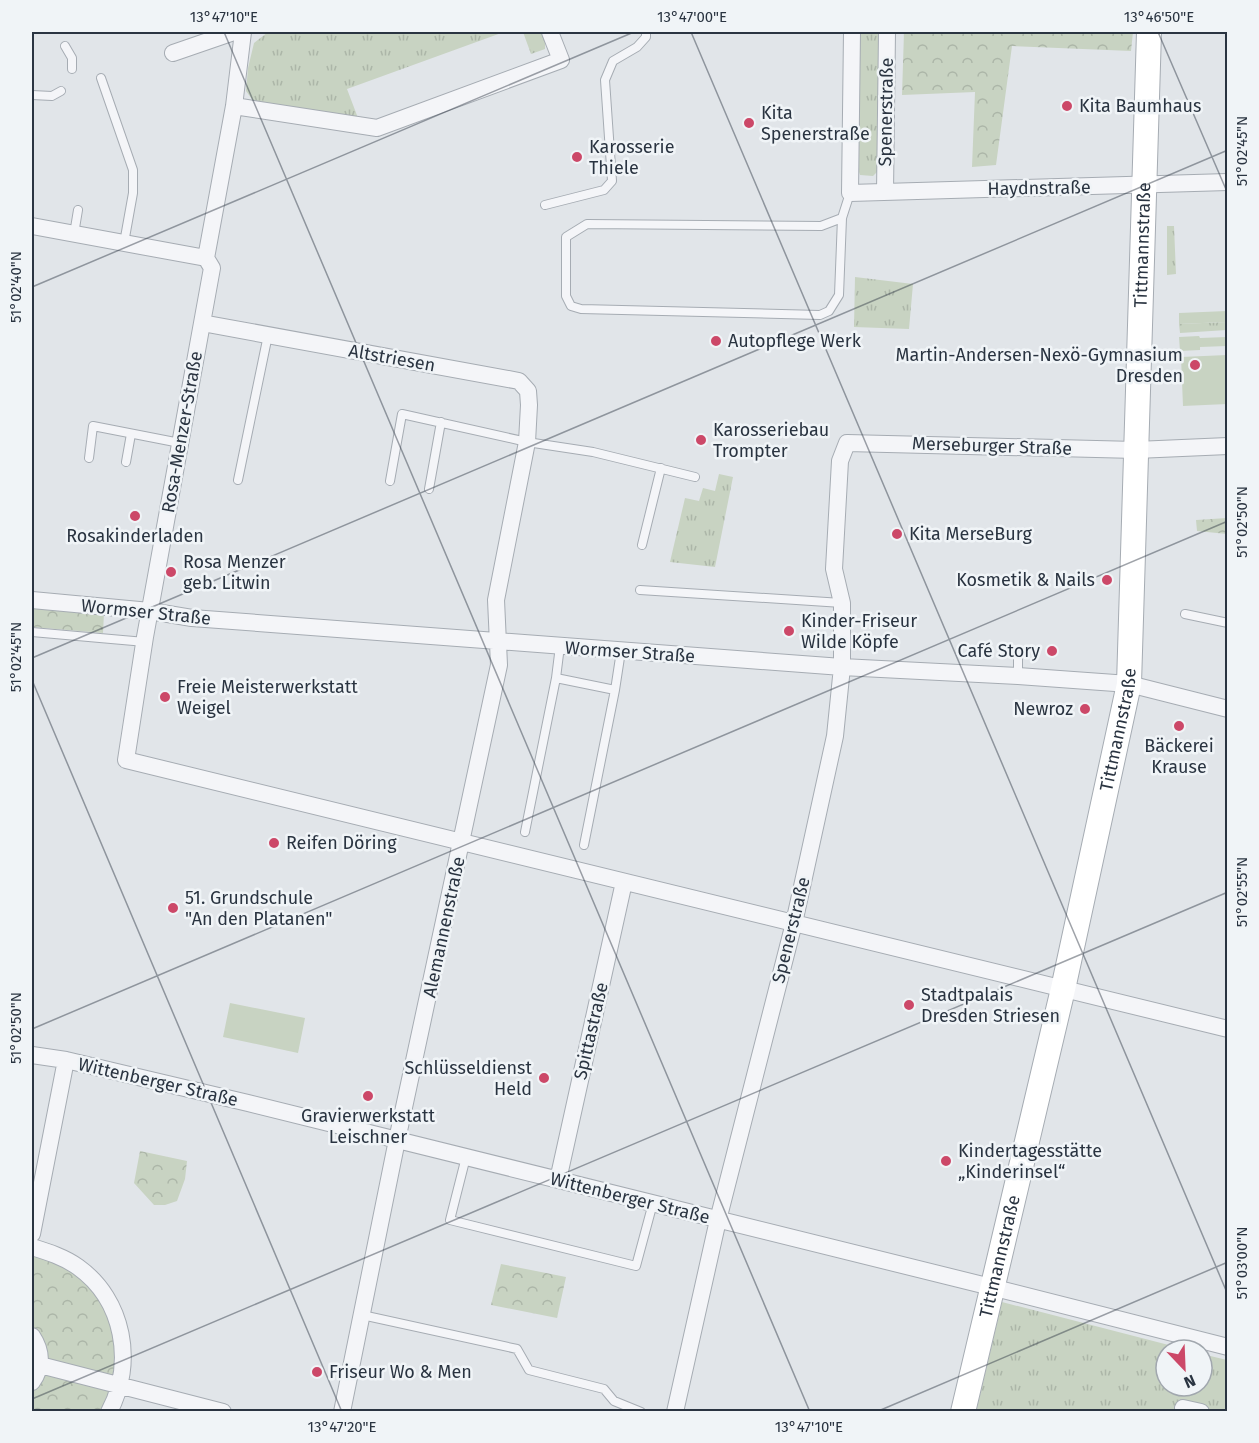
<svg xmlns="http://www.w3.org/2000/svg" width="1259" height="1443" font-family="'Fira Sans',sans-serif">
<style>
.grass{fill:url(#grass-tufts)}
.park{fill:url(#park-crowns)}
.pitch{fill:#c8d3c2}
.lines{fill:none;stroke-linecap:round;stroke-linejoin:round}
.lane-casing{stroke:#a6acb3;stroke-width:10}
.street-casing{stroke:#a6acb3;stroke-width:18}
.secondary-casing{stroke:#a6acb3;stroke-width:26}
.lane{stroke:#f4f5f8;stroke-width:8}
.street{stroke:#f4f5f8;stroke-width:16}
.secondary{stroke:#fff;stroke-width:24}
.ticks{fill:none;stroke:#2a3441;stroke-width:1.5;stroke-opacity:0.45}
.poi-dot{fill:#cc4868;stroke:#f0f4f7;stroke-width:2}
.labels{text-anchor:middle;stroke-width:5;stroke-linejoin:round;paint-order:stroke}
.poi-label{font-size:18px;fill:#2a3441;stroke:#f0f4f7;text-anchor:start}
.street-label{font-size:18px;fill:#2a3441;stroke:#f0f4f7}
.neatline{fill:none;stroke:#2a3441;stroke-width:2}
.ticks-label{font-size:15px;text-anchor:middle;fill:#2a3441}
</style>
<defs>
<pattern id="grass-tufts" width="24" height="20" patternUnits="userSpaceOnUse" patternTransform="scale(1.5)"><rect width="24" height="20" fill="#c8d3c2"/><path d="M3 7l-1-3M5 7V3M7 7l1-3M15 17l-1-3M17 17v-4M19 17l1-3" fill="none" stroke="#acb6a8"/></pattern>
<pattern id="park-crowns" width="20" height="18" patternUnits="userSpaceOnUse" patternTransform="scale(1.5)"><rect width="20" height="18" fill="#c8d3c2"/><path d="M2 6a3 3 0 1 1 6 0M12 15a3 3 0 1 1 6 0" fill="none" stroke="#acb6a8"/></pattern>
</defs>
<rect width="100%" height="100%" fill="#e1e5e9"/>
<path class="grass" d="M268,32H504L347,89L358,118L254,102L246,91L248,68L254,43Z
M523,32H543L545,39V49L531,54Z
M860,32H879L877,172L873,176L860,175L859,172Z
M1167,226H1174L1176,274L1167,275Z
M855,277L913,284L909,329L854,327Z
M1227,322V330L1180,333L1179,324Z
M719,474L733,477L715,567L670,562L685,498L699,501L703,488L715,491Z
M1002,1302L1188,1350H1166V1386H1202V1354L1227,1360V1411L976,1412Z"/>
<path class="park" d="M904,32H1133L1131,51L1012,46L996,165L972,167L975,92L902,95Z
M1227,518V534L1197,531L1196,520Z
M32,607L104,613L103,633L32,627Z
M140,1151L187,1161L185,1179L177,1201L165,1205H154L134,1183Z
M32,1253L68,1267L103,1300L119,1345L105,1411H32Z
M501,1264L566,1277L557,1318L491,1305Z"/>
<path class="pitch" d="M1227,311V322L1179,324V313Z
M1199,336L1200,338L1227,337V346L1200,347V350L1180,351L1179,337Z
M1227,355V404L1183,406L1181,357Z
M230,1003L305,1018L298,1053L223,1037Z"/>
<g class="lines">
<defs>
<path id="lane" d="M65,46L72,58V69
M101,78L133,170V193L124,243
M32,95L52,96L61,91
M545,205L604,190L612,181L605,80L613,61L637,47L646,37V32
M842,218L821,226L587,224L566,237V296L571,306L581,309L820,315L829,311L839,295L842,218L850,193
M74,234L78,210
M89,458L93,426L180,443
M126,462L131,434
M238,480L268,335
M390,481L402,414L527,442L593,452L695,477
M429,489L441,422
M642,545L661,468
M640,590L842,603
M1185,614L1228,623
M32,632L145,642
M560,646L556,678L615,690L621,651
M1018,676V656
M525,832L556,678
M584,845L615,690
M466,1157L450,1220L636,1266L653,1203
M362,1315L517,1349L529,1370L604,1389L614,1401L641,1412"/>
<path id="street" d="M243,32L234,106L206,258L212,268L145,637L126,760L1228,1029
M852,32L850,193L1228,182
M173,53L234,32
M234,106L377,128L561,60L550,32
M885,192L887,32
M32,226L206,258
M202,323L519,381L528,391L529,405L527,442L496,600L499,665L397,1140L342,1412
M32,600L150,611L192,618L842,667L1018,676L1129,684L1228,709
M32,1055L66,1060L248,1103L991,1287L1228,1347
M558,1180L624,882
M32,1234L66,1060
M32,1247C48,1252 64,1257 78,1267C124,1300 135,1363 109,1412
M32,1336C42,1351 43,1367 32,1382
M40,1365L223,1412
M1183,1408L1201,1412
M675,1412L718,1220L794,923L835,736L842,667V603L834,569L840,461L847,443L1136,450L1228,446"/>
<g id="secondary">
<path id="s1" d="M963,1412L1063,989L1129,684L1149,32"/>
</g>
</defs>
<use href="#lane" class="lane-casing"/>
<use href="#street" class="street-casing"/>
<use href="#secondary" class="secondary-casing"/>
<use href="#lane" class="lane"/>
<use href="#street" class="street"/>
<use href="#secondary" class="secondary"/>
</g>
<path class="ticks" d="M224,32L810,1412M691,32L1228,1295M1158,32L1228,194M32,287L634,32M32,658L1228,150M32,680L342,1412M32,1029L1228,521M32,1399L1228,892M876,1412L1228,1262"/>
<g class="poi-dot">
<circle cx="1067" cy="106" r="6"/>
<circle cx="749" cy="123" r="6"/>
<circle cx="577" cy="157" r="6"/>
<circle cx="716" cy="341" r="6"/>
<circle cx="1195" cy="365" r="6"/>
<circle cx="701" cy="440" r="6"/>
<circle cx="135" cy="516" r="6"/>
<circle cx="897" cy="534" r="6"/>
<circle cx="171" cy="572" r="6"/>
<circle cx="1107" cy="580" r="6"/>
<circle cx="789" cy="631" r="6"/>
<circle cx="1052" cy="651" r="6"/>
<circle cx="165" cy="697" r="6"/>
<circle cx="1085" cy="709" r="6"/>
<circle cx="1179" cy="726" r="6"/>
<circle cx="274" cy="843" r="6"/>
<circle cx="173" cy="908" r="6"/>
<circle cx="909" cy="1005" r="6"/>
<circle cx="544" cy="1078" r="6"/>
<circle cx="368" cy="1096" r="6"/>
<circle cx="946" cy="1161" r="6"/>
<circle cx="317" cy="1372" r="6"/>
</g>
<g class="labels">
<g class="poi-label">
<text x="1079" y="112">Kita Baumhaus</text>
<text x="761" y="119">Kita<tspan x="761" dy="21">Spenerstraße</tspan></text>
<text x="589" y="153">Karosserie<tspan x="589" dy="21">Thiele</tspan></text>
<text x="728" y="347">Autopflege Werk</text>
<text x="1183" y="361" text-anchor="end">Martin-Andersen-Nexö-Gymnasium<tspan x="1183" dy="21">Dresden</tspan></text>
<text x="713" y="436">Karosseriebau<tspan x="713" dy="21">Trompter</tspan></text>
<text x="909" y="540">Kita MerseBurg</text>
<text x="135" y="542" text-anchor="middle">Rosakinderladen</text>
<text x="183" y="568">Rosa Menzer<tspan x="183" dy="21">geb. Litwin</tspan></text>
<text x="1095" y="586" text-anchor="end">Kosmetik &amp; Nails</text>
<text x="801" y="627">Kinder-Friseur<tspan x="801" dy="21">Wilde Köpfe</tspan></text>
<text x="1040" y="657" text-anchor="end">Café Story</text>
<text x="177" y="693">Freie Meisterwerkstatt<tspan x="177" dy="21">Weigel</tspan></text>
<text x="1073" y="715" text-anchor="end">Newroz</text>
<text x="1179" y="752" text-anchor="middle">Bäckerei<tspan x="1179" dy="21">Krause</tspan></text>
<text x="286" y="849">Reifen Döring</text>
<text x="185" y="904">51. Grundschule<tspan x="185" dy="21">"An den Platanen"</tspan></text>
<text x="921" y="1001">Stadtpalais<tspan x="921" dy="21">Dresden Striesen</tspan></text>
<text x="532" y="1074" text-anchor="end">Schlüsseldienst<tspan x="532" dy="21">Held</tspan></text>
<text x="368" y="1122" text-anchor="middle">Gravierwerkstatt<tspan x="368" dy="21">Leischner</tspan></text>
<text x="958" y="1157">Kindertagesstätte<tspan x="958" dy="21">„Kinderinsel“</tspan></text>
<text x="329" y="1378">Friseur Wo &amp; Men</text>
</g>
<g class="street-label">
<text transform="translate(886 112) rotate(-89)" y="6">Spenerstraße</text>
<text transform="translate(1039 188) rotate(-1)" y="6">Haydnstraße</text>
<text dy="6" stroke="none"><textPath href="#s1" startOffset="1186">Tittmannstraße</textPath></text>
<text transform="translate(392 358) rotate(10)" y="6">Altstriesen</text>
<text transform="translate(182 432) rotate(-80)" y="6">Rosa-Menzer-Straße</text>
<text transform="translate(992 446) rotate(2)" y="6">Merseburger Straße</text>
<text transform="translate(146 612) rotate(6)" y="6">Wormser Straße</text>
<text transform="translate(630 652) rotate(4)" y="6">Wormser Straße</text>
<text dy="6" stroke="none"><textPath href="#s1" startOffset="700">Tittmannstraße</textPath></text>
<text transform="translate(444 927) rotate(-78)" y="6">Alemannenstraße</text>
<text transform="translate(791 930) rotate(-76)" y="6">Spenerstraße</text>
<text transform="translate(591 1031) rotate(-77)" y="6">Spittastraße</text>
<text transform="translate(158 1082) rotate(13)" y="6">Wittenberger Straße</text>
<text transform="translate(630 1198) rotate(14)" y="6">Wittenberger Straße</text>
<text dy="6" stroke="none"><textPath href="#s1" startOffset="160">Tittmannstraße</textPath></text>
</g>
</g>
<rect width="1259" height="1443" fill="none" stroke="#f0f4f7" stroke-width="66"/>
<g transform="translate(1184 1368) rotate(157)"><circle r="28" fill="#f0f4f7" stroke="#a1a7ae" stroke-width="1.5"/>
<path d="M0-4.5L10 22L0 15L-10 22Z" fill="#cc4868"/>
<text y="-9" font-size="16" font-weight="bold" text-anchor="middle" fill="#2a3441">N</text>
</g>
<rect x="33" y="33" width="1193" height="1377" class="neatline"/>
<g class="ticks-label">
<text x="224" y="22">13°47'10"E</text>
<text x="692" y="22">13°47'00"E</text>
<text x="1159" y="22">13°46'50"E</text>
<text transform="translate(1242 151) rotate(-90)" y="5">51°02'45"N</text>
<text transform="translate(16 287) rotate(-90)" y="5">51°02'40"N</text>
<text transform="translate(1242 522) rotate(-90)" y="5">51°02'50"N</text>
<text transform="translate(16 657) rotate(-90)" y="5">51°02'45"N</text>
<text transform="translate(1242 892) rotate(-90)" y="5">51°02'55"N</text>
<text transform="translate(16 1028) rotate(-90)" y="5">51°02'50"N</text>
<text transform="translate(1242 1263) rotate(-90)" y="5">51°03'00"N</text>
<text x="342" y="1432">13°47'20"E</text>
<text x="809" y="1432">13°47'10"E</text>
</g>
</svg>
